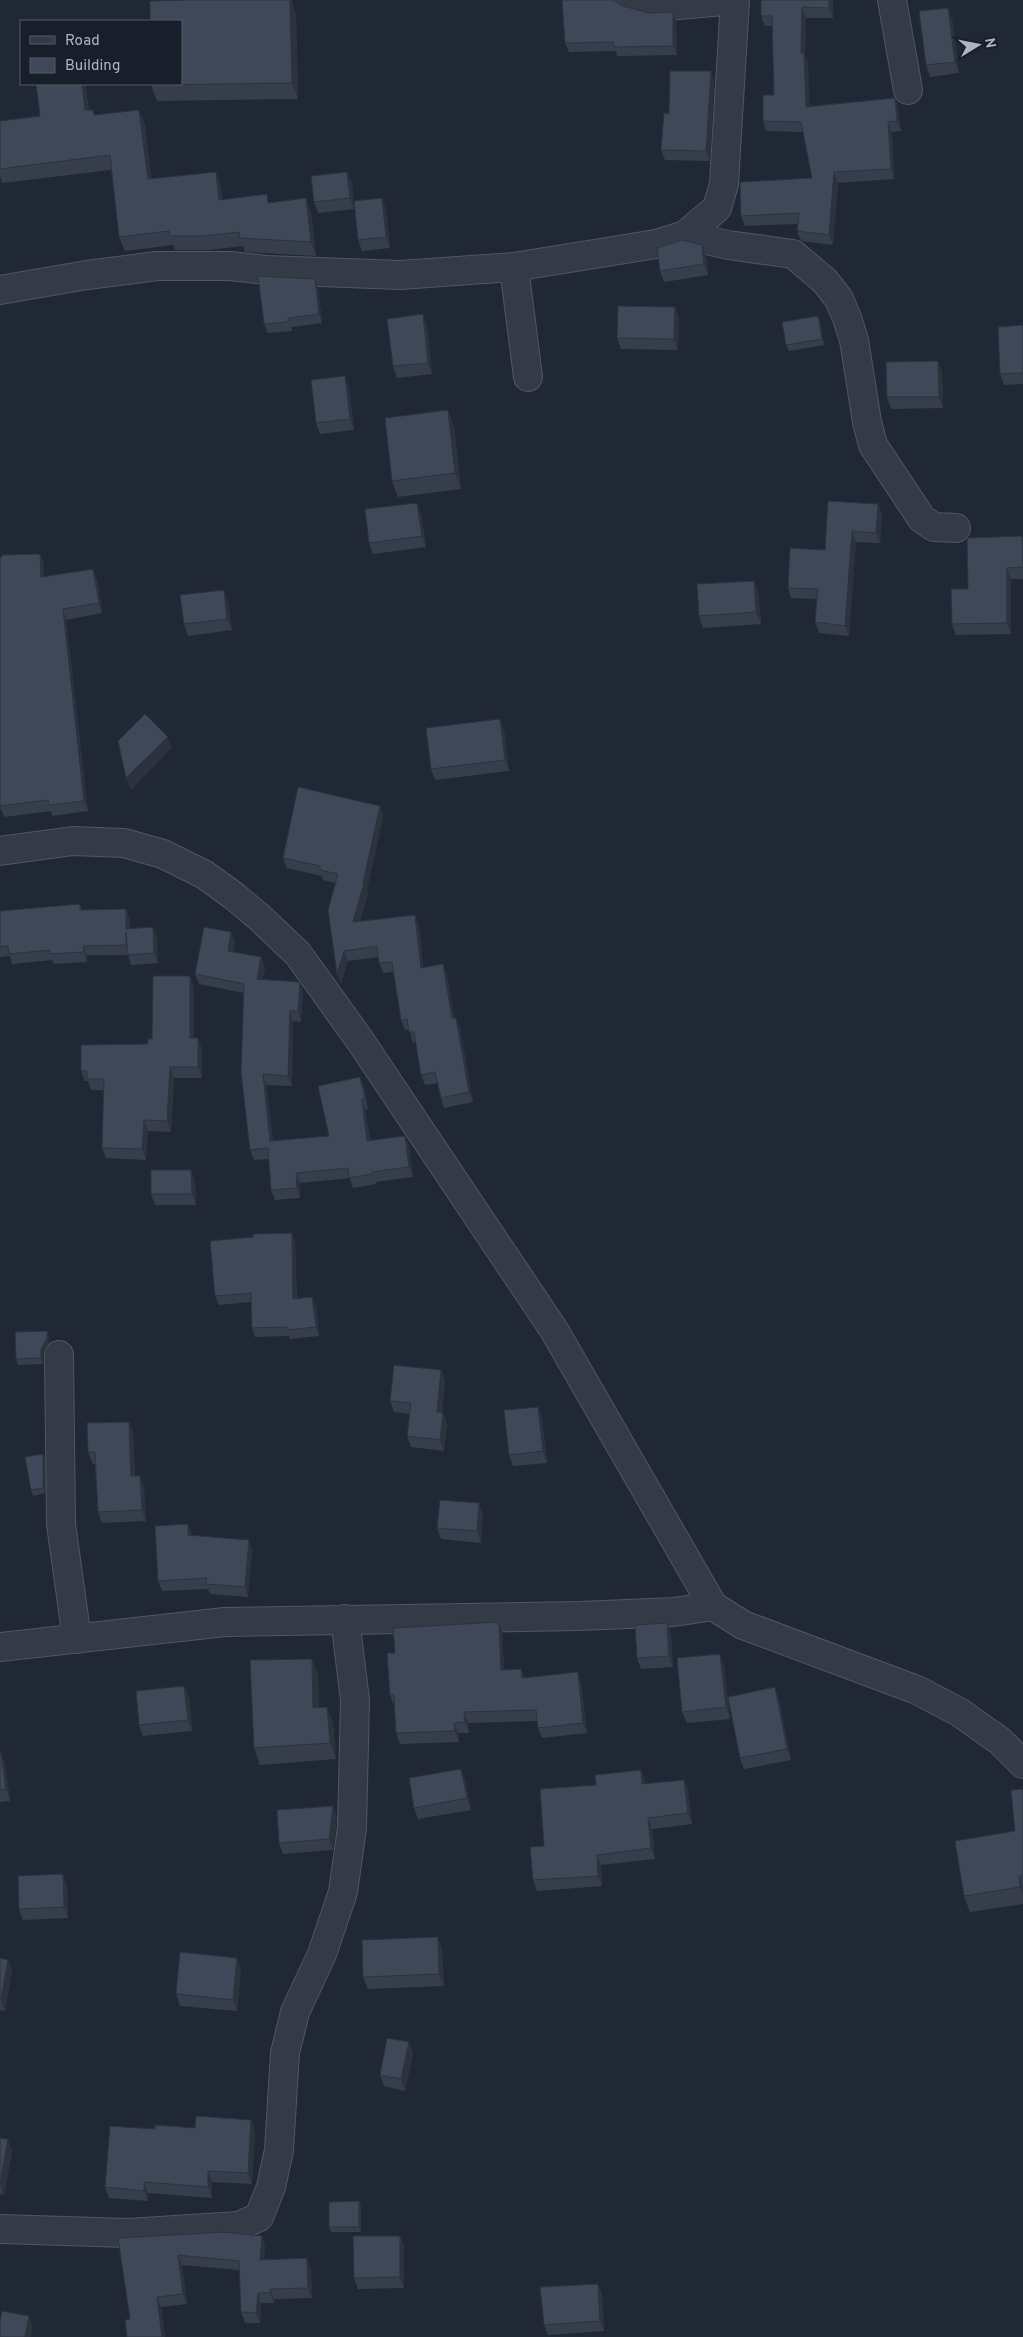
<svg xmlns="http://www.w3.org/2000/svg" width="1023" height="2337" font-family="Overpass,sans-serif">
<style>
.lines{fill:none;stroke-linecap:round;stroke-linejoin:round}
.street-casing{stroke:#515764;stroke-width:30}
.street{stroke:#343a46;stroke-width:28}
.wall{fill:#363e4c}
.shaded-wall{fill:#2c323e}
.building{fill:#3f4858;stroke:#2c323e}
</style>
<rect width="100%" height="100%" fill="#202835"/>
<g class="lines">
<defs>
<path id="street" d="M630,0L656,7L735,0
M892,0L908,90
M685,235L728,245L793,254L825,281L839,299L847,318L854,340L867,422L873,445L922,519L934,527L956,528
M514,267L528,377
M0,290L87,275L157,266H230L266,270L400,275L514,267L656,244L685,235L717,208L724,184L735,0
M0,851L73,841L124,843L163,854L205,875L234,896L259,917L298,954L359,1039L554,1330L713,1606L743,1625L917,1690L959,1712L1000,1741L1023,1764
M59,1355L61,1524L77,1639
M0,1647L225,1622L580,1616L674,1612L713,1606
M0,2229L128,2233L239,2226L259,2217L271,2187L279,2150L285,2053L295,2012L322,1954L343,1892L352,1828L355,1700L345,1619"/>
</defs>
<use href="#street" class="street-casing"/>
<use href="#street" class="street"/>
</g>
<path class="wall" d="M186,0H291L296,14L298,99L157,101L151,85Z
M761,0H833V18H806L805,54L808,63L809,106L895,98L898,109L901,131L892,132L894,179L838,183L833,245L801,241L797,231L798,224L745,226L741,216L812,178L803,132L766,131L763,121L774,95L772,26H765L761,16Z
M615,2L623,6L649,13L673,12L676,21L677,55L617,56L616,51L569,52L565,43Z
M952,19L959,73L930,77L926,65Z
M714,81L710,161L665,160L661,150Z
M36,84H85L89,110L95,115L139,110L145,124L151,179L221,186L222,199L270,202L311,212L316,256L245,252L243,246L208,250H175L173,245L125,251L119,237L111,170L2,183L0,176V121L40,116Z
M347,172L352,183L354,209L318,213L314,202Z
M386,209L390,248L362,251L358,240Z
M706,256L708,275L664,282L660,271Z
M315,279L318,288L322,323L291,327L292,331L268,333L264,324Z
M675,307L679,319L678,350L621,349L617,338Z
M423,314L427,326L432,374L397,378L393,366Z
M818,316L820,322L824,345L789,351L786,345Z
M1023,325V384L1004,385L1000,374Z
M942,372L943,408L891,409L887,397Z
M349,388L354,430L320,434L316,423Z
M454,426L461,489L398,497L392,481Z
M878,504L882,514L880,543L856,542L849,636L819,633L815,622L817,599L791,598L788,588Z
M421,514L426,547L373,554L369,543Z
M1023,538V579H1011V634L956,635L952,624L968,589Z
M40,554L44,564V577L97,579L102,613L66,620L88,811L52,816L51,811L4,817L1,809H0V557Z
M754,581L758,592L761,624L703,628L699,616Z
M228,601L232,630L188,636L184,624Z
M504,730L509,771L435,780L431,769Z
M380,806L383,817L367,890L368,894L360,921L419,926L423,967L447,974L454,1018L460,1028L473,1102L444,1108L441,1098L438,1083L425,1085L421,1075L416,1042L413,1043L409,1029L405,1030L401,1020L393,972L383,973L379,963L378,957L348,961L341,984L335,883L323,880L322,876L287,868L283,858Z
M80,904L82,910L130,919V928L157,937L158,963L131,965L128,955H87V962L54,964L52,960L12,964L10,956L0,957V911Z
M231,932L235,943L233,952L261,957L265,968L262,980L303,993L301,1022L293,1021L292,1086L266,1085L273,1141L329,1136L364,1087L368,1109H365L370,1140L405,1136L409,1146L413,1177L376,1182V1184L353,1188L350,1178L300,1183V1198L275,1200L271,1190L269,1159L254,1160L250,1150L244,993L199,984L195,974Z
M194,987V1038L202,1049V1078H174L171,1132L148,1131L146,1160L106,1158L102,1148L104,1090H91L88,1081H85L81,1071L148,1044Z
M191,1170L195,1181L196,1205H155L151,1194Z
M292,1233L295,1242L297,1299L312,1297L316,1306L319,1336L290,1339L289,1336L255,1337L252,1328L251,1302L219,1305L215,1296L253,1237Z
M47,1331L49,1336V1343L43,1355V1364L18,1365L16,1359Z
M441,1370L445,1381L442,1413H443L447,1424L444,1451L411,1447L407,1436L410,1414L394,1412L390,1401Z
M538,1407L542,1418L547,1463L513,1466L509,1455Z
M129,1422L133,1433L135,1476L144,1487L146,1521L102,1523L98,1512L95,1464H93L88,1452Z
M43,1454L45,1460V1493L33,1496L31,1490Z
M479,1503L483,1514L481,1543L441,1539L437,1528Z
M192,1535L252,1550L248,1597L210,1594L208,1589L162,1591L158,1581Z
M502,1633L504,1670L521,1669L524,1677L581,1682L587,1733L542,1738L538,1728V1721L468,1723L469,1733H458L459,1742L400,1744L396,1733L394,1706L390,1695L395,1653Z
M671,1634L673,1667L641,1669L637,1658Z
M312,1659L318,1675L319,1708L327,1707L333,1723L336,1759L260,1765L254,1748Z
M724,1665L730,1719L687,1723L682,1712Z
M184,1686L189,1697L192,1731L143,1736L139,1725Z
M779,1699L791,1760L744,1769L740,1758Z
M1,1753L5,1765L10,1801L0,1802V1754Z
M461,1769L465,1780L471,1810L418,1819L414,1808Z
M641,1770L645,1784L684,1780L688,1790L692,1824L652,1829L655,1859L601,1865L602,1886L537,1891L533,1880L544,1846L596,1785Z
M1023,1789V1904L970,1912L964,1896L1015,1831Z
M337,1817L333,1850L283,1854L279,1843Z
M63,1874L67,1886L68,1918L23,1920L19,1909Z
M442,1948L444,1986L368,1989L363,1977Z
M0,1958L8,1960L12,1971L5,2011L0,2010Z
M241,1969L237,2011L180,2006L176,1994Z
M409,2042L413,2053L405,2091L384,2086L380,2075Z
M251,2120L255,2131L252,2184L212,2182V2198L148,2193V2201L109,2198L105,2187L155,2129L195,2128Z
M0,2138L12,2151L4,2195L0,2194Z
M359,2201L361,2207V2232H331L329,2227Z
M262,2236L265,2246L264,2259L311,2269L312,2298L274,2299V2303H261L260,2323H245L241,2312L239,2270L182,2265L187,2304L161,2307L165,2337H127L130,2319L118,2238Z
M400,2236L404,2247V2288L358,2289L354,2278Z
M602,2293L604,2331L548,2335L544,2325Z"/>
<path class="shaded-wall" d="M290,0L296,14L298,99L292,83Z
M829,0H833V18L829,8Z
M802,7L806,18L805,54L808,63L810,117L806,107L801,53Z
M948,8L952,19L959,73L955,62Z
M673,12L676,21L677,55L673,46Z
M711,71L714,81L710,161L706,151Z
M82,84H85L90,124L85,110Z
M895,98L898,109L901,131L897,121Z
M139,110L145,124L153,193L148,179Z
M888,122L892,132L894,179L891,169Z
M216,172L221,186L224,214L219,200Z
M347,172L352,183L354,209L350,198Z
M834,172L838,183L833,245L829,235Z
M306,198L311,212L316,256L311,242Z
M382,198L386,209L390,248L386,237Z
M702,245L706,256L708,275L704,264Z
M315,279L318,288L322,323L319,314Z
M675,307L679,319L678,350L674,339Z
M423,314L427,326L432,374L428,363Z
M818,316L820,322L824,345L822,339Z
M938,361L942,372L943,408L939,397Z
M345,376L349,388L354,430L350,419Z
M448,410L454,426L461,489L455,473Z
M417,503L421,514L426,547L422,536Z
M878,504L882,514L880,543L876,533Z
M852,531L856,542L849,636L845,626Z
M40,554L44,564V588L41,577Z
M1007,568L1011,579V634L1007,623Z
M93,569L97,579L102,613L99,603Z
M754,581L758,592L761,624L756,612Z
M224,590L228,601L232,630L227,619Z
M63,609L66,620L88,811L84,801Z
M500,719L504,730L509,771L505,760Z
M168,737L172,748L131,790L126,778Z
M380,806L383,817L367,890L368,894L357,933L353,922Z
M126,909L130,919V939L126,929Z
M415,915L419,926L424,978L421,968Z
M153,927L157,937L158,963L154,953Z
M231,932L235,943L232,962L228,951Z
M83,946L87,955V962L84,952Z
M344,951L348,961L341,984L337,974Z
M261,957L265,968L260,990L257,979Z
M443,964L447,974L456,1029L452,1018Z
M190,976L194,987V1049L190,1038Z
M300,982L303,993L301,1022L298,1011Z
M290,1011L293,1021L292,1086L288,1076Z
M456,1018L460,1028L473,1102L469,1092Z
M198,1038L202,1049V1078L198,1067Z
M170,1067L174,1078L171,1132L167,1121Z
M263,1074L266,1085L274,1151L270,1141Z
M360,1077L364,1087L368,1109L365,1098Z
M362,1099L365,1109L371,1151L367,1141Z
M144,1120L148,1131L146,1160L142,1149Z
M405,1136L409,1146L413,1177L409,1167Z
M191,1170L195,1181L196,1205L192,1194Z
M296,1173L300,1183V1198L297,1188Z
M292,1233L295,1242L297,1308L293,1299Z
M312,1297L316,1306L319,1336L316,1327Z
M47,1331L49,1336V1343L43,1355V1364L41,1358V1349Z
M441,1370L445,1381L441,1424L437,1412Z
M538,1407L542,1418L547,1463L543,1451Z
M443,1413L447,1424L444,1451L440,1440Z
M129,1422L133,1433L135,1487L131,1476Z
M43,1454L45,1460V1493L43,1488Z
M140,1476L144,1487L146,1521L142,1510Z
M479,1503L483,1514L481,1543L477,1531Z
M188,1524L192,1535V1545L188,1535Z
M249,1540L252,1550L248,1597L245,1587Z
M499,1622L502,1633L505,1680L501,1670Z
M667,1623L671,1634L673,1667L669,1656Z
M720,1654L724,1665L730,1719L726,1707Z
M312,1659L318,1675L319,1724L313,1708Z
M521,1669L525,1680L522,1678Z
M578,1672L581,1682L587,1733L583,1723Z
M184,1686L189,1697L192,1731L188,1720Z
M775,1687L779,1699L791,1760L787,1749Z
M327,1707L333,1723L336,1759L330,1743Z
M464,1712L468,1723L469,1733L465,1722Z
M454,1723L458,1733L459,1742L455,1731Z
M1,1753L5,1765L10,1801L6,1789Z
M461,1769L465,1780L471,1810L467,1798Z
M641,1770L645,1781L646,1795L642,1784Z
M684,1780L688,1790L692,1824L688,1813Z
M333,1806L337,1817L333,1850L329,1839Z
M648,1818L652,1829L655,1859L651,1848Z
M597,1855L601,1865L602,1886L598,1876Z
M63,1874L67,1886L68,1918L64,1907Z
M1019,1876L1023,1886V1894L1020,1887Z
M438,1937L442,1948L444,1986L439,1974Z
M237,1958L241,1969L237,2011L233,2000Z
M8,1960L12,1971L5,2011L1,2000Z
M409,2042L413,2053L405,2091L401,2079Z
M251,2120L255,2131L252,2184L248,2173Z
M8,2139L12,2151L4,2195L0,2184Z
M208,2171L212,2182V2198L208,2187Z
M144,2182L148,2193V2201L144,2191Z
M359,2201L361,2207V2232L359,2227Z
M262,2236L265,2246L264,2270L260,2260Z
M400,2236L404,2247V2288L400,2277Z
M178,2255L182,2265L187,2304L183,2294Z
M307,2258L311,2269L312,2298L308,2288Z
M598,2284L602,2293L604,2331L600,2321Z
M270,2289L274,2299V2303L270,2293Z
M258,2293L261,2303L260,2323L256,2313Z
M157,2297L161,2307L165,2337H162Z
M29,2316L33,2327L31,2337H25Z"/>
<path class="building" d="M186,0H290L292,83L151,85V84H181V21H150V1Z
M562,0H615V2L623,6L649,13L673,12V46L614,47V42L565,43Z
M761,0H829V8L802,7L801,53H804L806,107L895,98L897,121L888,122L891,169L834,172L829,235L797,231L799,213L741,216L740,182L812,178L801,122L763,121V95H774L772,16H761Z
M948,8L955,62L926,65L919,11Z
M670,71H711L706,151L661,150L664,113L669,114Z
M36,84H82L85,110H93L94,115L139,110L148,179L216,172L219,200L267,194L268,203L306,198L311,242L240,238L239,232L203,236H170L169,231L119,237L110,155L0,169V121L40,116Z
M347,172L350,198L314,202L311,176Z
M382,198L386,237L358,240L354,201Z
M682,240L702,245L704,264L660,271L657,248Z
M258,276L315,279L319,314L288,318V322L264,324Z
M618,306L675,307L674,339L617,338Z
M423,314L428,363L393,366L387,319Z
M818,316L822,339L786,345L782,322Z
M1023,325V373L1000,374L998,327Z
M938,361L939,397H887L886,362Z
M345,376L350,419L316,423L311,380Z
M448,410L455,473L392,481L385,418Z
M828,501L878,504L876,533L852,531L845,626L815,622L818,589L788,588L790,548L825,550Z
M417,503L422,536L369,543L365,509Z
M1022,536L1023,567L1007,568V623L952,624L951,589H968L967,538Z
M40,554L41,577L93,569L99,603L63,609L84,801L49,805L48,800L0,806V557H2V555Z
M754,581L756,612L699,616L697,584Z
M224,590L227,619L184,624L180,595Z
M145,714L168,737L126,778L118,741Z
M500,719L505,760L431,769L426,728Z
M298,787L380,806L363,883H364L353,922L415,915L421,968L443,964L452,1018H456L469,1092L441,1098L435,1072L421,1075L414,1032H409L407,1019L401,1020L392,962L379,963L377,946L344,951L337,974L328,910L338,874L320,870V866L283,858Z
M80,904V910L126,909V929L153,927L154,953L128,955L126,932V945L83,946L84,952L50,954V950L9,954L8,946L0,947V911Z
M204,927L231,932L228,951L261,957L257,979L300,982L298,1011H290L288,1076L263,1074L270,1141L329,1136L318,1086L360,1077L365,1098L362,1099L367,1141L405,1136L409,1167L372,1172V1174L349,1178L348,1168L296,1173L297,1188L271,1190L268,1148L250,1150L241,1073L244,984L195,974Z
M153,976H190V1038H198V1067H170L167,1121L144,1120L142,1149L102,1148L104,1079H87V1071H81V1045L148,1044V1039H152Z
M151,1170H191L192,1194H151Z
M292,1233L293,1299L312,1297L316,1327L287,1330V1327L252,1328L251,1293L215,1296L210,1241L253,1237V1234Z
M47,1331V1338L41,1349V1358L16,1359L15,1332Z
M394,1365L441,1370L437,1412L443,1413L440,1440L407,1436L411,1403L390,1401Z
M538,1407L543,1451L509,1455L504,1410Z
M129,1422L131,1476H140L142,1510L98,1512L95,1452H88L87,1423Z
M43,1454V1488L31,1490L25,1457Z
M440,1500L479,1503L477,1531L437,1528Z
M188,1524V1535L249,1540L245,1587L206,1584L207,1578L158,1581L155,1526Z
M499,1622L501,1670L521,1669L522,1678L578,1672L583,1723L538,1728L536,1710L464,1712L465,1722L454,1723L455,1731L396,1733L394,1695H390L387,1653H395L393,1628Z
M667,1623L669,1656L637,1658L635,1625Z
M720,1654L726,1707L682,1712L677,1658Z
M312,1659L313,1708L327,1707L330,1743L254,1748L250,1660Z
M184,1686L188,1720L139,1725L136,1691Z
M775,1687L787,1749L740,1758L728,1697Z
M1,1753L6,1789L0,1790V1754Z
M461,1769L467,1798L414,1808L409,1778Z
M641,1770L642,1784L684,1780L688,1813L648,1818L651,1848L597,1855L598,1876L533,1880L530,1847L544,1846L540,1789L596,1785L595,1775Z
M1023,1789V1875L1019,1876L1020,1887L964,1896L955,1841L1015,1831L1011,1790Z
M333,1806L329,1839L279,1843L277,1810Z
M63,1874L64,1907L19,1909L18,1876Z
M438,1937L439,1974L363,1977L362,1940Z
M180,1952L237,1958L233,2000L176,1994Z
M0,1958L8,1960L1,2000H0Z
M387,2038L409,2042L401,2079L380,2075Z
M196,2116L251,2120L248,2173L208,2171V2187L144,2182V2191L105,2187L110,2126L155,2129V2125L195,2128Z
M0,2138L8,2139L0,2184Z
M359,2201V2227H329V2202Z
M224,2232L262,2236L260,2260L307,2258L308,2288L270,2289V2293H258L256,2313L241,2312L239,2261L178,2255L183,2294L157,2297L162,2337H127L125,2320L130,2319L118,2238Z
M353,2236H400V2277L354,2278Z
M598,2284L600,2321L544,2325L540,2287Z
M2,2311L29,2316L25,2337H0V2321Z"/>
<rect x="20" y="20" width="162" height="65" fill="#191f2a" stroke="#555b67"/>
<rect x="30" y="36" width="25" height="8" fill="#343a46" stroke="#555b67"/>
<text x="65" y="45" font-size="15" fill="#aeb4c3">Road</text>
<rect x="30" y="58" width="25" height="15" fill="#3f4858" stroke="#555b67"/>
<text x="65" y="70" font-size="15" fill="#aeb4c3">Building</text>
<g transform="translate(978 45) rotate(80)" stroke="#191f2a" stroke-width="4" paint-order="stroke">
<path d="M0-4L9 19L0 12L-9 19Z" fill="#aeb4c3"/>
<text y="-8" font-size="14" font-weight="bold" text-anchor="middle" fill="#aeb4c3">N</text>
</g>
</svg>
